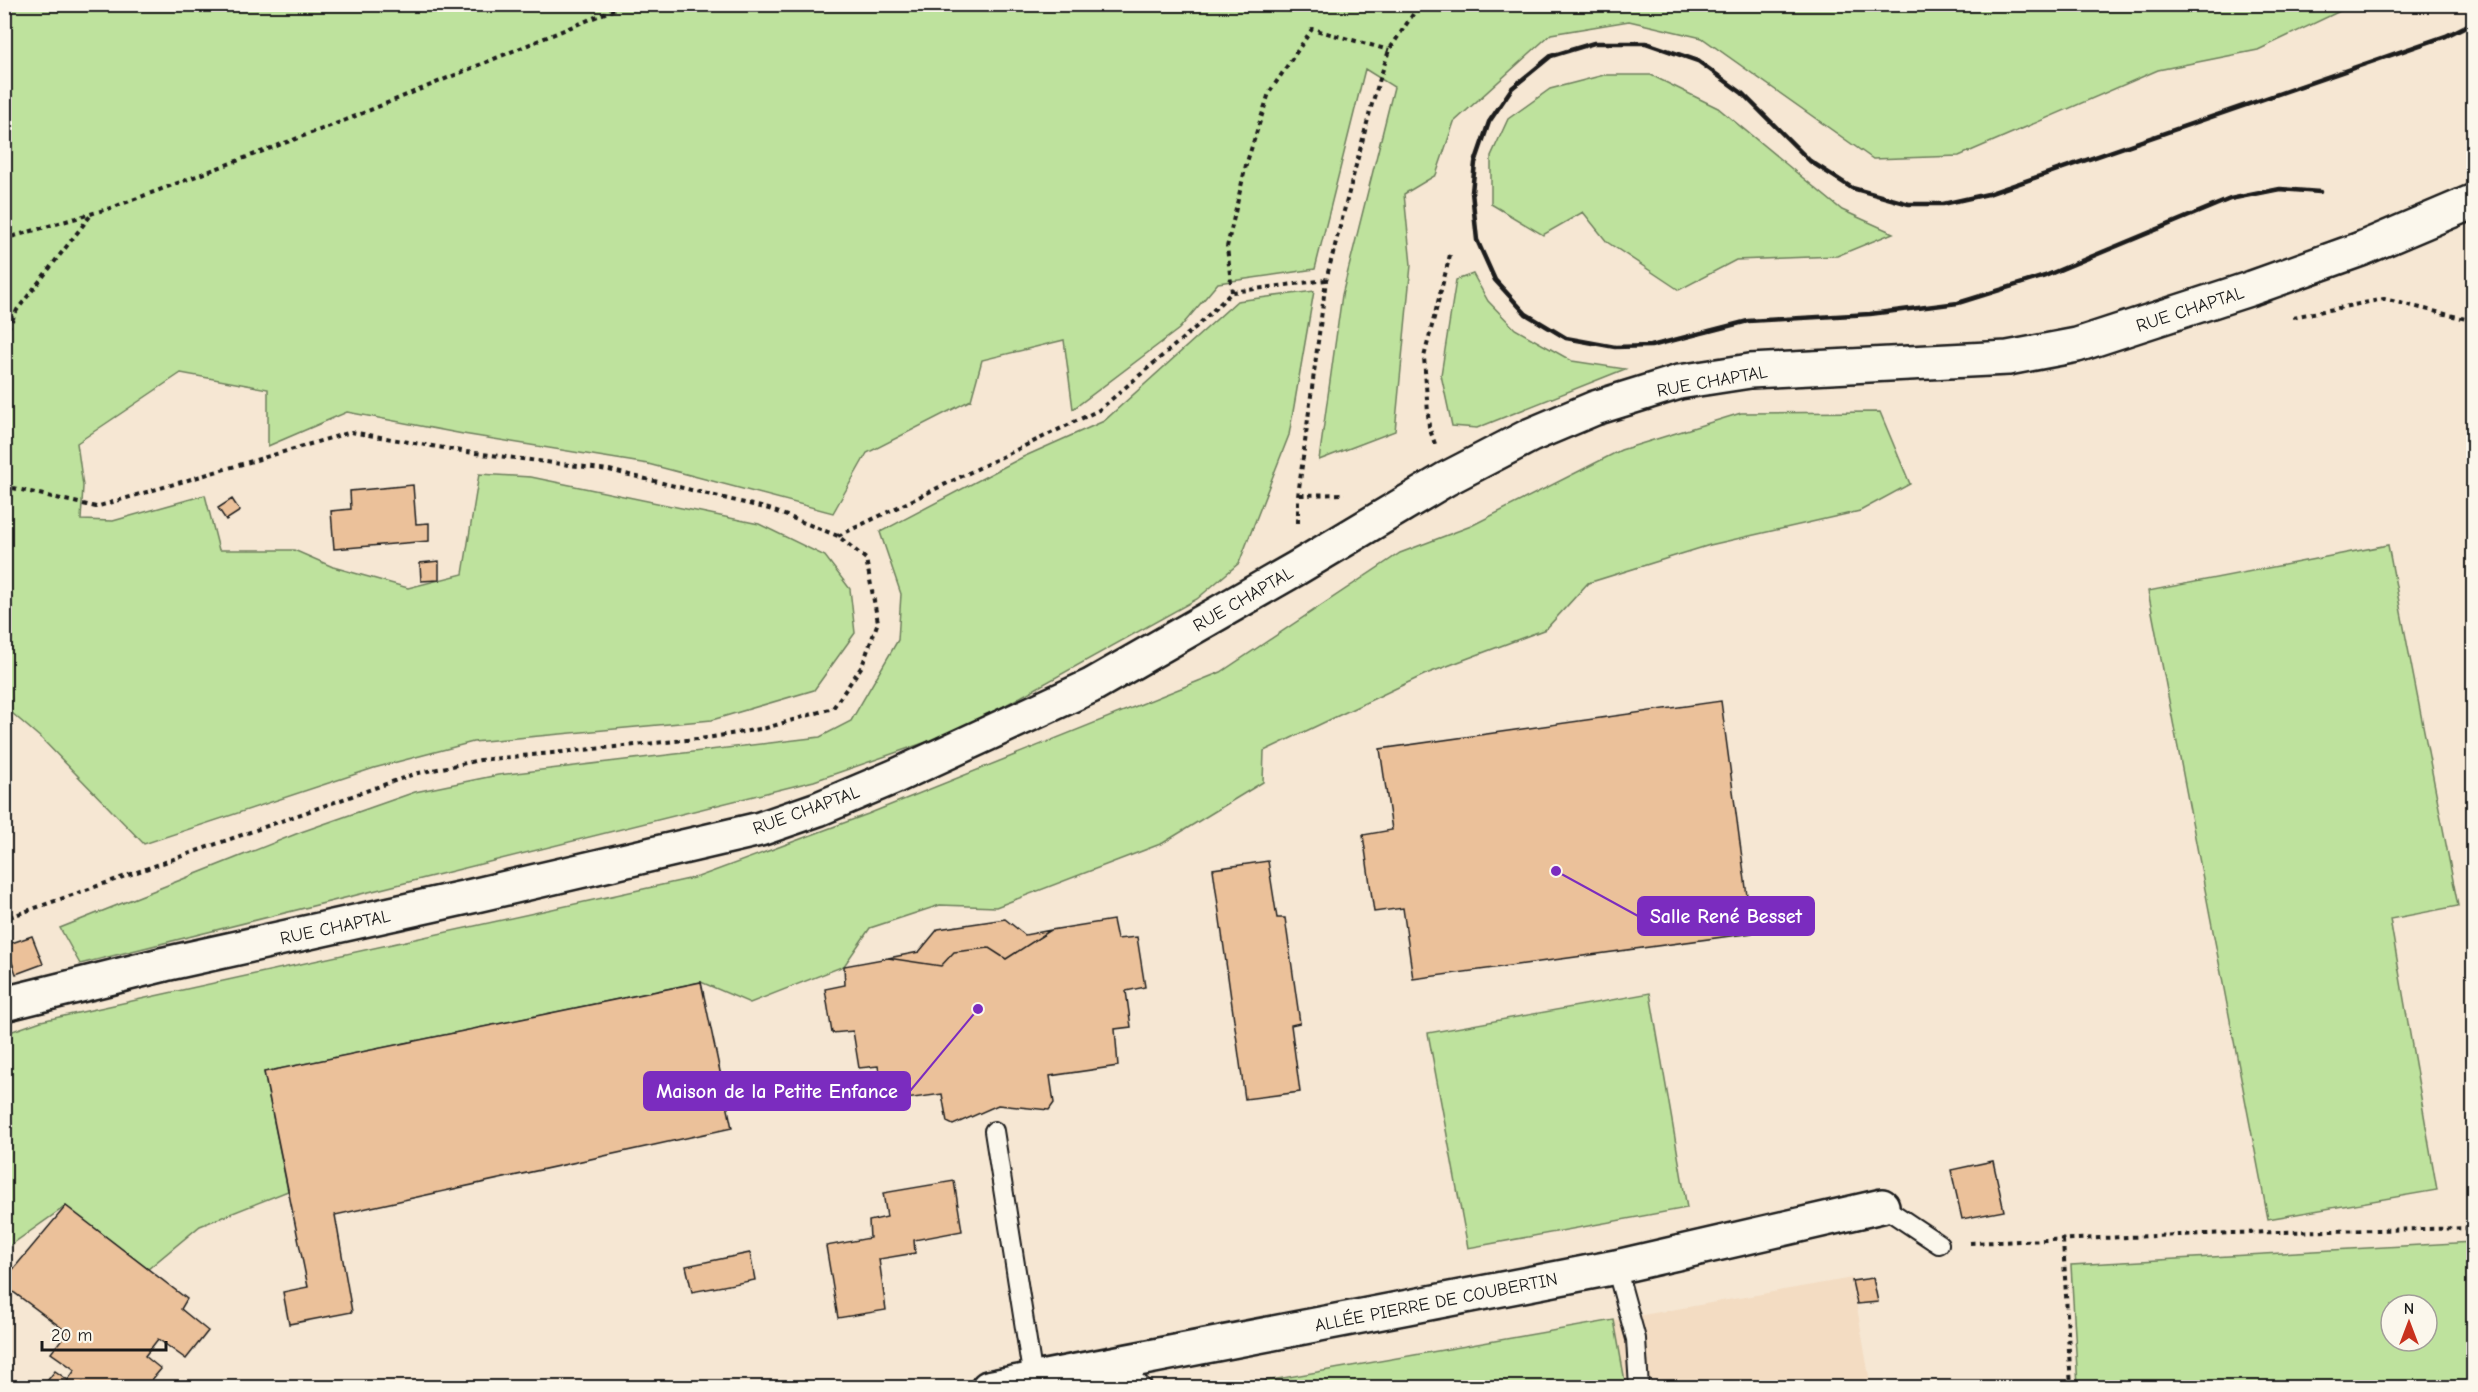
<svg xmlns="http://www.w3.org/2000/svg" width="2478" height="1392" font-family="'Comic Neue',sans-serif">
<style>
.built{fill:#f3dcc2}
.green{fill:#bee29d;stroke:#6d7f5c;stroke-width:1.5;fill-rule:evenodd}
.building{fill:#ebc19a;stroke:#1c1c1c;stroke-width:1.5}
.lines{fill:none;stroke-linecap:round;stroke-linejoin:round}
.service-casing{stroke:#1c1c1c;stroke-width:22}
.minor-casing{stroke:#1c1c1c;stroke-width:38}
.tertiary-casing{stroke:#1c1c1c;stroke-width:38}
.path{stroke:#1c1c1c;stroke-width:4;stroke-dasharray:4.5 4.5;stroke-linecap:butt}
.service{stroke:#fbf7ec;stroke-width:18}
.minor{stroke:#fbf7ec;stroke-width:33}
.tertiary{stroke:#fbf7ec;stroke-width:33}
.rail{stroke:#1c1c1c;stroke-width:4.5}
.tertiary-bridge-casing{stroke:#1c1c1c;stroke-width:38;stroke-linecap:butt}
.tertiary-bridge{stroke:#fbf7ec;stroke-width:33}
.labels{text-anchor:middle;stroke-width:4.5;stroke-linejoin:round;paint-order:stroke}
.street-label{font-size:18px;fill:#1c1c1c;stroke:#fbf7ec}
.leader{fill:none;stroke:#7b2cbf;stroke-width:2}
.callout-dot{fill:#7b2cbf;stroke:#fbf7ec;stroke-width:2}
.callout{fill:#7b2cbf;stroke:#7b2cbf;stroke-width:2}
.callout-label{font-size:20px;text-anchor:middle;font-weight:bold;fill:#fff}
</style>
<rect width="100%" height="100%" fill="#f6e7d3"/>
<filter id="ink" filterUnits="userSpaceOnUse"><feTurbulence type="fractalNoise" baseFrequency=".0167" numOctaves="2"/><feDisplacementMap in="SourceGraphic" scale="12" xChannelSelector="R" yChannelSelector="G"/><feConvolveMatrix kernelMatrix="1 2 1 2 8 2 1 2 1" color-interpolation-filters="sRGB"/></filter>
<g filter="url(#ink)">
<path class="built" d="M1852,1278L1871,1388H1231Z"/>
<path class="green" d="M5,4H2362V5L2340,11L2258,50L2158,70L1959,156L1873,159L1702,38L1629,21L1551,34L1454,122L1436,175L1404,194L1411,265L1395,431L1319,460L1342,295L1394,87L1365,69L1315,269L1218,283L1179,329L1073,409L1064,340L982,360L971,400L867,453L833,513L648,464L463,434L347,412L268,446V389L181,373L77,443L83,486L81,520L113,521L205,495L219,550H294L333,567L408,588L463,574L479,474L531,477L759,524L825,556L850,589L855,633L814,690L712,720L473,742L374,768L144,844L42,739L5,707Z
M1604,75H1651L1718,108L1842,210L1893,233L1837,256L1736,260L1679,290L1607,242L1583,212L1543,235L1491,204V156L1508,119L1550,89Z
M1473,274L1488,301L1515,329L1572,361L1625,369L1477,428L1452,426L1441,375L1456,280Z
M1314,291L1289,435L1239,563L1197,599L961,730L814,781L80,964L60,928L301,832L415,792L498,775L820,737L851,721L898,640L901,594L880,532L1023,457L1104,421L1237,301Z
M1880,412L1910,484L1860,511L1710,545L1588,583L1546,629L1426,674L1264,751L1263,782L1163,843L996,907L940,905L870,928L844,966L750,1003L701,982L264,1072L288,1191L200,1226L148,1269L66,1206L5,1249L4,1034L41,1021L698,877L868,814L1221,672L1400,553L1471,526L1621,450L1741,413Z
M2388,545L2458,906L2390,919L2437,1190L2268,1219L2148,591Z
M1650,993L1687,1208L1468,1248L1428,1033Z
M2473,1242V1387H2078L2071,1265ZM2391,1305H2427V1341H2391Z
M1614,1320L1626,1387H1231Z"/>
<path class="building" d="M413,485L416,524L429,523V541L334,549L331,511L351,509L350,491Z
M232,499L240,511L226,520L218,508Z
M439,561V580L421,581L420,563Z
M1721,701L1752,933L1413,979L1403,908L1374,912L1363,835L1392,830L1380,749Z
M1268,861L1277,918H1285L1300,1023L1291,1025L1300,1092L1245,1099L1213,869Z
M1005,919L1025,935L1051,930L1006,959L989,948L954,952L941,966L888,958L919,952L938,929Z
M1113,920L1117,939L1137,937L1145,987L1126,991L1131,1027L1115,1029L1118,1066L1050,1076L1054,1103L1049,1110L998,1105L953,1125L947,1122L942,1094L884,1102L878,1066L859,1068L853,1031L832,1033L825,989L845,985L844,966L888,958L941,966L954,952L989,948L1006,959L1051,930Z
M32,936L43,964L16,974L6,945Z
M701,982L732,1128L335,1215L352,1312L289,1324L283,1292L308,1287L264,1072Z
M1993,1161L2004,1211L1962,1219L1951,1170Z
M954,1181L962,1231L914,1240L915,1253L879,1259L886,1310L838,1318L826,1246L870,1238L869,1221L887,1217L883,1193Z
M66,1206L187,1299L181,1309L208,1331L186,1359L158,1339L145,1356L161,1369L145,1388H88L83,1383L80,1388H47L44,1385L55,1371L68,1380L75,1370L51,1353L67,1332L4,1285V1280Z
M750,1253L755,1280L692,1292L686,1266Z
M1873,1278L1878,1302L1857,1304L1852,1281Z"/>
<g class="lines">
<defs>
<path id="service" d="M994,1131L1033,1379
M1882,1206L1939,1244
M1616,1267L1636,1339L1639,1388
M1115,1363L1143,1388"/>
<path id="minor" d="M988,1388L1616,1267L1882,1206"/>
<path id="tertiary" d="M4,1004L165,964L472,896L760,829L818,809L896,776L1091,686L1297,568L1446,479L1531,435L1595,408L1679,382L1750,371L2008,358L2077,345L2252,288L2361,249"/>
</defs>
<use href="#service" class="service-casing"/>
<use href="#minor" class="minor-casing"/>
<use href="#tertiary" class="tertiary-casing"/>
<path class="path" d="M4,239L111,208L346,120L627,4
M1232,292L1227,247L1246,165L1269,93L1312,29L1389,50
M2293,317L2384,299L2474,321
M4,337L17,310L91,215
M1435,444L1429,427L1424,357L1451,251
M4,486L96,507L351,432L467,452L609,470L769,509L838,536L866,559L878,622L862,666L833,708L766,728L707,738L480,760L414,774L4,919
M1300,495L1345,494
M1298,523V496L1326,280L1372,104L1389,50L1420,4
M838,536L1099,410L1196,327L1232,292L1326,280
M2063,1240L2071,1388
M1970,1243L2232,1233L2474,1228"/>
<use href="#service" class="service"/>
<use href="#minor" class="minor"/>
<use href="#tertiary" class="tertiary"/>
<path class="rail" d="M2320,192L2280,189L2230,199L2045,276L1958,303L1870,314L1748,321L1651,346L1615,347L1566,338L1526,314L1495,280L1477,240L1472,192L1475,163L1489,122L1512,88L1551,56L1594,43H1646L1698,61L1742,93L1810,161L1852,188L1909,204H1943L1988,194L2446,36L2474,22"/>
<defs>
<path id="tertiary-bridge" d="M2361,249L2474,201"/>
</defs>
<use href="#tertiary-bridge" class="tertiary-bridge-casing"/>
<use href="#tertiary-bridge" class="tertiary-bridge"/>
</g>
</g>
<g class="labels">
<g class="street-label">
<text transform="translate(2190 309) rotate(-18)" y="6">RUE CHAPTAL</text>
<text transform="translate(1712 381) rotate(-10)" y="6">RUE CHAPTAL</text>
<text transform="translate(1243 599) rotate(-30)" y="6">RUE CHAPTAL</text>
<text transform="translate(806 810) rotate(-20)" y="6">RUE CHAPTAL</text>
<text transform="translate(335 927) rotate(-12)" y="6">RUE CHAPTAL</text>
<text transform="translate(1436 1302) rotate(-11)" y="6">ALLÉE PIERRE DE COUBERTIN</text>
</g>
</g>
<path class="leader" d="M1556 871L1638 916M978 1009L910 1091"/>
<g class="callout-dot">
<circle cx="1556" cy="871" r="6"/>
<circle cx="978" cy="1009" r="6"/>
</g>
<g class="callout">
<rect x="1638" y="897" width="176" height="38" rx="6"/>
<rect x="644" y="1072" width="266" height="38" rx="6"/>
</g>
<g class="callout-label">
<text x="1726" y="923">Salle René Besset</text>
<text x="777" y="1098">Maison de la Petite Enfance</text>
</g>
<rect width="2478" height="1392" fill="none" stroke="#fbf7ec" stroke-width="24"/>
<rect x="12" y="12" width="2454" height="1368" fill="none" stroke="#1c1c1c" stroke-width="2" filter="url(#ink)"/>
<g transform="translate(2409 1323)"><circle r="28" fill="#fbf7ec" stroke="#a29f99" stroke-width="1.5"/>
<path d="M0-4.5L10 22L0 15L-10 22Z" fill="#c8321e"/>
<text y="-9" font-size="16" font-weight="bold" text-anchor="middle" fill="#1c1c1c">N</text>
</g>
<path d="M42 1341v9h124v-9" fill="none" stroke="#1c1c1c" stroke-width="3"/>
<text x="51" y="1341" font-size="18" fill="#1c1c1c" stroke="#fbf7ec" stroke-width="4.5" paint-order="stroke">20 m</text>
</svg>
